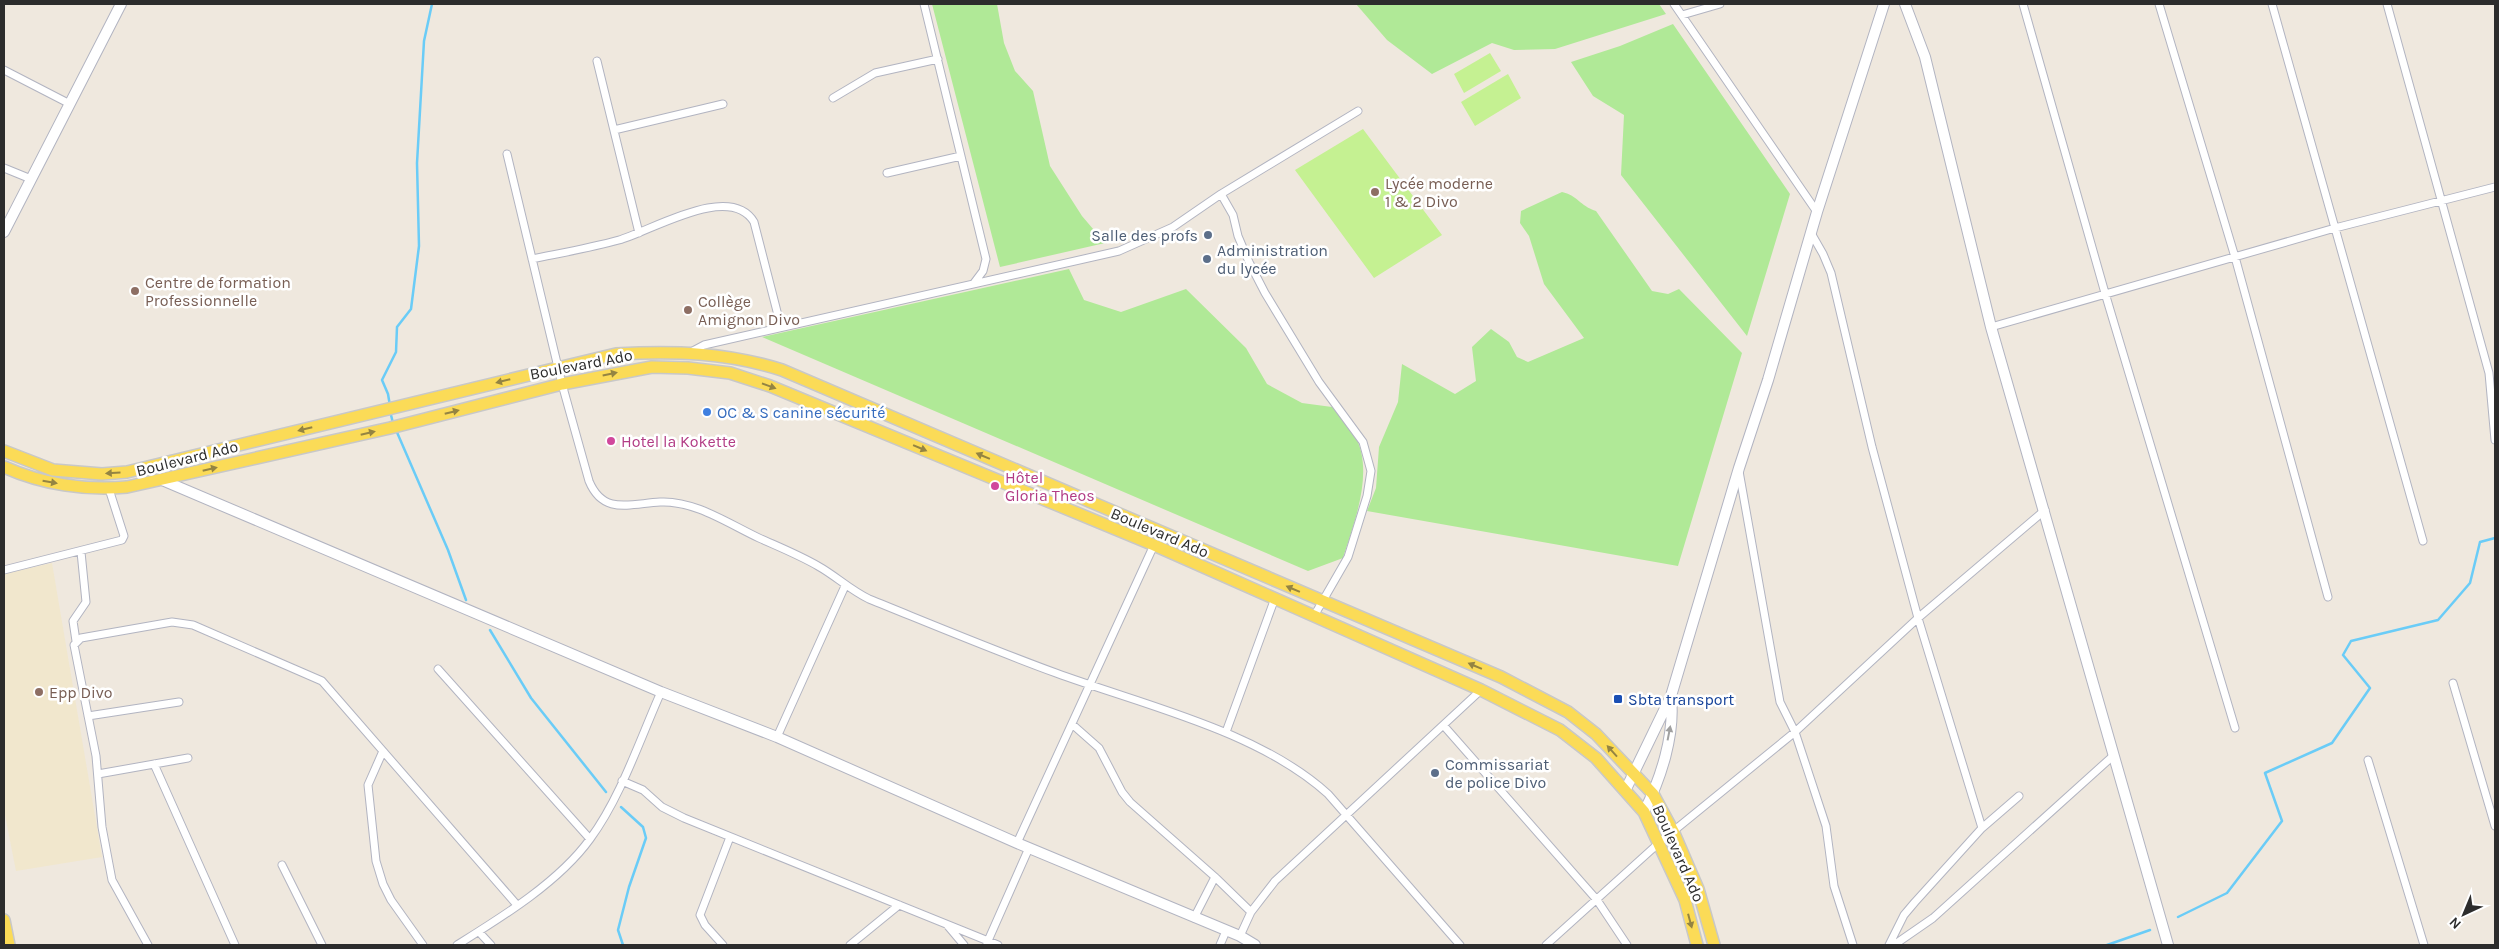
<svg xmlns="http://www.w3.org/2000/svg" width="2499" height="949" font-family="Karla,sans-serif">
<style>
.education{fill:#f1e7cd}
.green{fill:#b0e997}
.pitch{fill:#c5f192}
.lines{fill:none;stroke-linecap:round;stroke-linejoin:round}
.stream{stroke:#6accf7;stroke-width:2.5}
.street-casing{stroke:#b2b4c1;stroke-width:9}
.secondary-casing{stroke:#b2b4c1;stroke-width:12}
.primary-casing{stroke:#c8c8c8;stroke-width:14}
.street{stroke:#fff;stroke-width:7}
.secondary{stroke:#fff;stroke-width:10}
.primary{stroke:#fbdb57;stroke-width:11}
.oneway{fill:#948442}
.oneway2{fill:#a0a0a0}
.education-dot{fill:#8d6e63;stroke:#fff;stroke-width:2}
.service-dot{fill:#5c6f8a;stroke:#fff;stroke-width:2}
.shop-dot{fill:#3f7fe0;stroke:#fff;stroke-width:2}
.hotel-dot{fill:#d1479c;stroke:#fff;stroke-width:2}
.transit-dot{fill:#1a4fb4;stroke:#fff;stroke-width:2}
.labels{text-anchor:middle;stroke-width:5;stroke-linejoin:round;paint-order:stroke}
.education-label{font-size:16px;fill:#785e54;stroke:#fff;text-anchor:start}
.service-label{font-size:16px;fill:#4e5e75;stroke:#fff;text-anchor:start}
.street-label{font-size:16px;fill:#2c2c2c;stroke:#fff}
.shop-label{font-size:16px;fill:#366cbe;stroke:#fff;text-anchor:start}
.hotel-label{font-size:16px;fill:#b23c85;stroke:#fff;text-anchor:start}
.transit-label{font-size:16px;fill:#164399;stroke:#fff;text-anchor:start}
</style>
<rect width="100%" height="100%" fill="#efe8de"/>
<path class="education" d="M52,563L102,857L16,871L4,810V574Z"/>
<path class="green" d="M932,4H997L1004,43L1015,71L1033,91L1050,166L1082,216L1105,243L1000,267Z
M1356,4H1659L1666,14L1555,49L1514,50L1492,43L1432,74L1387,40Z
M1673,24L1790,194L1747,336L1621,175L1624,115L1593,96L1571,62L1620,46Z
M1562,192C1577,195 1580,206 1596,211L1652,291L1668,294L1679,289L1742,353L1678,566L1367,511L1376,488L1379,447L1398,402L1402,364L1455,394L1476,381L1472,347L1491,329L1509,342L1517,357L1528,362L1584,338L1544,284L1529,236L1520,223L1521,211Z
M1069,269L1084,300L1121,312L1186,289L1246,348L1267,384L1302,403L1332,407C1340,417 1350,427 1356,438C1374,473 1354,523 1343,558L1308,571L762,337Z"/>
<path class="pitch" d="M1490,53L1501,71L1464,93L1454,74Z
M1508,74L1521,98L1475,126L1461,102Z
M1363,129L1442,235L1374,278L1295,170Z"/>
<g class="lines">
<path class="stream" d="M390,406L388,394L382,380L396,352L397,327L411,309L419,246L417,163L424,41L432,4
M390,411L393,423
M396,430L448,550L466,600
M490,630L531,698L606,792
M621,807L643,827L646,838L629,887L618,930L623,945
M2178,917L2227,893L2282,821L2265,773L2332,743L2370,688L2343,655L2351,641L2438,620L2470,583L2480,542L2495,538
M2107,945L2150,930"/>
<defs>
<path id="street" d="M924,4L986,259L983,271L974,283
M1674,4L1817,212
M2023,4L2105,293L2235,728
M2159,4L2235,257L2328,597
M2272,4L2423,541
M2387,4L2489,373L2495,440
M1682,15L1720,4
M597,61L639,233
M4,70L70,104
M833,98L875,73L938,59
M614,130L723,104
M507,154L562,384L589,481C603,515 629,504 660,502C694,500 729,524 759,538C779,547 799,555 818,566C836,576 850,590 869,599C931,624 993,650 1056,673C1143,705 1259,731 1328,794L1460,945
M4,168L31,179
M887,173L961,156
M1221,194L1233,215L1238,236L1249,262L1265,293L1319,382L1363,442L1371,471L1367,496L1348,557L1314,616
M1811,233L1823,254L1831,273L1872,447L1918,618L1982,828
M532,259C561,253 590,248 619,240C651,231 730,182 754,222L781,327
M1991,327L2335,228L2495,187
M689,353L704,345L1119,251L1173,227L1221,194L1358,111
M1739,471L1780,702L1795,732L1826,826L1834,886L1853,945
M4,570L122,540L124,536L109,489
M76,641L73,621L86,602L81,552
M438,669L590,839
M2453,683L2495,826
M88,716L179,702
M1073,725L1099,748L1122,792L1130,802L1215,877L1251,912L1240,936
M1444,726L1597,900L1627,945
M1226,732L1275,598
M777,737L845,586
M383,751L368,785L376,861L383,884L391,900L423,945
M2368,760L2424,945
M154,764L235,945
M98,774L188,758
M622,781L643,790L662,807L684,818L998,945
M1017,843L1154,545
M282,865L322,945
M1251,912L1275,881L1481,690
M1194,918L1215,877
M948,926L964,945
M479,932L491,945
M987,943L1029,848
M148,945L112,880L102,827L96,756L74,645L81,638L172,622L193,625L322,681L517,905
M457,945C502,917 559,882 590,839C621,797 640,739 661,692
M723,945L705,925L700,915L730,837
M850,945L899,905
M1220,945L1226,931
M1546,945L1660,842L1795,732L1918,618L2045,510
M1889,945L1904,915L1915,902L1982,828L2019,796
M1894,945L1933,918L2114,755"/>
<path id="secondary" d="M1905,4L1925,57L1991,327L2168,945
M4,232L121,4
M162,480L661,692L777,737L1017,843L1240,936L1255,945
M1626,789L1671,696L1739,468L1768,380L1817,212L1884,4
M1644,812C1661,778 1675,735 1671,698"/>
<path id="primary" d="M4,451L53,470L102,474L127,472L616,354C674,351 725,352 782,370L1501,677L1568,712L1596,734L1653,794L1673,831L1698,889L1714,945
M4,467C42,484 86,491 127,487L390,428L562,384L652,367L688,368L730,373L770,386L1154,545L1481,690L1560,730L1596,758L1644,812L1685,900L1697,945
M4,920L9,945"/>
</defs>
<use href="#street" class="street-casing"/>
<use href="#secondary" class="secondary-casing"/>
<use href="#primary" class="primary-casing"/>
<use href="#street" class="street"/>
<use href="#secondary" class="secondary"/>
<use href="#primary" class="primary"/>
</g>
<defs><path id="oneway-solid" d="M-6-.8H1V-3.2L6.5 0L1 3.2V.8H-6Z" transform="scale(1.25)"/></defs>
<g class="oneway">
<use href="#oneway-solid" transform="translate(610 374) rotate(-12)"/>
<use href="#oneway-solid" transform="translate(503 381) rotate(166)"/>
<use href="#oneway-solid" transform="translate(769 386) rotate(20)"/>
<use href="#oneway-solid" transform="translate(452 412) rotate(-14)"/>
<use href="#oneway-solid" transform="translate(305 429) rotate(166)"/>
<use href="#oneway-solid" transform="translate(368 433) rotate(-13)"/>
<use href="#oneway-solid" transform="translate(920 448) rotate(23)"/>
<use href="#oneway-solid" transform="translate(983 456) rotate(-157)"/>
<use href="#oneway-solid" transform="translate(210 469) rotate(-13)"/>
<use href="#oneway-solid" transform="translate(113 473) rotate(177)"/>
<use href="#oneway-solid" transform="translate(50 482) rotate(10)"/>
<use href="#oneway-solid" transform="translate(1293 589) rotate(-157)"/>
<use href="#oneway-solid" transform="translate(1475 666) rotate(-157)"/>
<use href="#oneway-solid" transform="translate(1612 751) rotate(-132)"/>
<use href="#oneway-solid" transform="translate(1690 921) rotate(75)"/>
</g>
<use class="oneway2" href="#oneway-solid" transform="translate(1669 733) rotate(-79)"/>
<g class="education-dot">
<circle cx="1375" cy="192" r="5"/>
<circle cx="135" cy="291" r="5"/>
<circle cx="688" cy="310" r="5"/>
<circle cx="39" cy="692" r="5"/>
</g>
<g class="service-dot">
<circle cx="1208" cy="235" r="5"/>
<circle cx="1207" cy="259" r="5"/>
<circle cx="1435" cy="773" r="5"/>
</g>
<circle class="shop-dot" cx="707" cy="412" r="5"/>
<g class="hotel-dot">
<circle cx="611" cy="441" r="5"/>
<circle cx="995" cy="486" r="5"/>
</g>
<rect class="transit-dot" x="1613" y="694" width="10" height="10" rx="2.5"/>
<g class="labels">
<g class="education-label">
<text x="1385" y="189">Lycée moderne<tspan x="1385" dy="18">1 &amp; 2 Divo</tspan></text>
<text x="145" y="288">Centre de formation<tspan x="145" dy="18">Professionnelle</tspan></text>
<text x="698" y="307">Collège<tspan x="698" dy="18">Amignon Divo</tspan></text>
<text x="49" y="698">Epp Divo</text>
</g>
<g class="service-label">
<text x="1198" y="241" text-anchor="end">Salle des profs</text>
<text x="1217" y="256">Administration<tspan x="1217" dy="18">du lycée</tspan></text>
<text x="1445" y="770">Commissariat<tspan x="1445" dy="18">de police Divo</tspan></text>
</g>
<g class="street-label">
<text transform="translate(581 364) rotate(-11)" y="6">Boulevard Ado</text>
<text transform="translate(187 458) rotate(-14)" y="6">Boulevard Ado</text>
<text transform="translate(1160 532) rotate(23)" y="6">Boulevard Ado</text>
<text transform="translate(1679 853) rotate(66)" y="6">Boulevard Ado</text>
</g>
<g class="shop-label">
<text x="717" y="418">OC &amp; S canine sécurité</text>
</g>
<g class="hotel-label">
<text x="621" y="447">Hotel la Kokette</text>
<text x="1005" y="483">Hôtel<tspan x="1005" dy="18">Gloria Theos</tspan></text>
</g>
<g class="transit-label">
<text x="1628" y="705">Sbta transport</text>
</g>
</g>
<rect width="2499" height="949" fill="none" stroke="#2c2c2c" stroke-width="10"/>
<g transform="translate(2464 914) rotate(224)" stroke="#ffffff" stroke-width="4" paint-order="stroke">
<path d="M0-4L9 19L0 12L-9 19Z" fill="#2c2c2c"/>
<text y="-8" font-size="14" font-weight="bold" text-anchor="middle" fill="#2c2c2c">N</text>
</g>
</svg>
